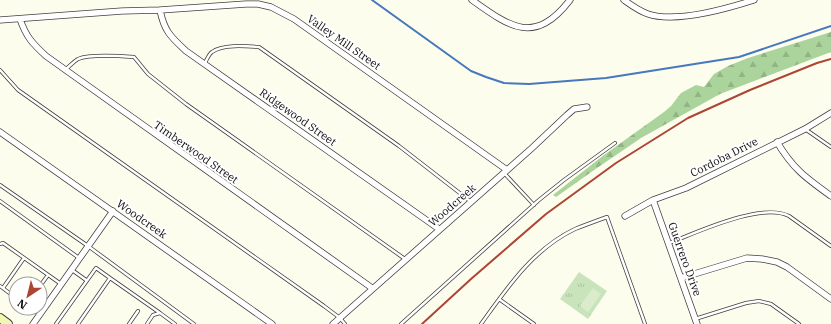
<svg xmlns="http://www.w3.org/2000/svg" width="831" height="324" font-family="'IBM Plex Serif',serif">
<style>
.grass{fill:url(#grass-tufts)}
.forest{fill:url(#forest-firs)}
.pitch{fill:#dbeccc}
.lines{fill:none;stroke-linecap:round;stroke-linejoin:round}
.stream{stroke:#4778be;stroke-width:2}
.service-casing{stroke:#3f3f3f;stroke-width:4}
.minor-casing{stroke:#3f3f3f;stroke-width:7}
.secondary-casing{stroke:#2e2e2e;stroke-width:10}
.service{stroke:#fff;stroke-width:2.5}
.minor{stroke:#fff;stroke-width:5.5}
.secondary{stroke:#f1f6b0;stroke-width:8}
.rail{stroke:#ad4534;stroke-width:2}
.labels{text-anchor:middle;stroke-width:4;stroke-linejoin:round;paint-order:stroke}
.street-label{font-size:11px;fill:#0c0c0c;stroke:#fff}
</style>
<defs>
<pattern id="grass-tufts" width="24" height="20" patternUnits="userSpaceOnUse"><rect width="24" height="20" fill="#c9e4bb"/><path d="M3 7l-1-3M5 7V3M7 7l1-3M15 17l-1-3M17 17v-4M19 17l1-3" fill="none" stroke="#abc2a0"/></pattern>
<pattern id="forest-firs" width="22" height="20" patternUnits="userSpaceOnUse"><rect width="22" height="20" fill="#abd39c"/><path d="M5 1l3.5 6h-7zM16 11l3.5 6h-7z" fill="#92b485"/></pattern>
</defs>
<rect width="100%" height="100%" fill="#fdfdee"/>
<path class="grass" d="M579,272L607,291L588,319L560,299Z"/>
<path class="forest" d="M831,32V52L720,94L641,138L597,168L556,197L553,195L604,155L664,112L671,106L681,93L696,85L704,87L714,74L728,66L748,58Z"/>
<path class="pitch" d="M593,288L601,294L588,312L580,306Z"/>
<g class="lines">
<path class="stream" d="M372,0L471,71L486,77L504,83L529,84L606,78L739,57L831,26"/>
<defs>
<path id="service" d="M205,63C207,59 209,54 212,52C222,44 246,46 259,47L399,146L470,201
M66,69C70,66 73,62 78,59C90,54 120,56 134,57L148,74L186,104L405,259
M0,70L18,90L324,306L340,318L345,324
M805,129L831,147
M504,173L534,205
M0,185L88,246L194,324
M0,201L79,258
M669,243C698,232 761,202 789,216L831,246
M0,244L3,243L61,284
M72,270L86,280
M0,286L16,298
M40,286L48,275
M3,288L24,258
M499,299L534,324
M695,319L746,303L759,301L771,304L799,324
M56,324L96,268L110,278
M78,324L110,278L160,313
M129,324L138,311
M147,324L153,315L160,313L175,324
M401,324L539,200L564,180L615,143
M481,324C507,288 533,249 575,229C585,225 596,221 607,217L645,324"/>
<path id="minor" d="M472,0C511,28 535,45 570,0
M624,0C631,5 639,11 648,14C675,23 726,9 754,0
M160,10C164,31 171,37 186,51L439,229
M20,19C26,37 33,44 46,56L372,288
M0,20L122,11L160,10L246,4H258L271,7L294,19L507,170
M0,132L272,324
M777,142C793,169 806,178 831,196
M653,200L697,324
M625,216L653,200L686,188L805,129L831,113
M681,278L747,258L762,259L777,262L787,267L831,299
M33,324L113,211
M333,324L532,148L567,115L574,109L587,107"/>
<path id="secondary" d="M0,318L8,324"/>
</defs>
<use href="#service" class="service-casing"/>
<use href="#minor" class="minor-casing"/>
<use href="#secondary" class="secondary-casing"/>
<use href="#service" class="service"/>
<use href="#minor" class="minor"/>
<use href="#secondary" class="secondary"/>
<path class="rail" d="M422,324L471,279L546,214L616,163L688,118L750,90L817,63L831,59"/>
</g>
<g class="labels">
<g class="street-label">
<text transform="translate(344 42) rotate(35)" y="4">Valley Mill Street</text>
<text transform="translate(298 117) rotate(35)" y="4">Ridgewood Street</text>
<text transform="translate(196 152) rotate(35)" y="4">Timberwood Street</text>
<text transform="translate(724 157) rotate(-27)" y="4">Cordoba Drive</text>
<text transform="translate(452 205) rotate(-41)" y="4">Woodcreek</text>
<text transform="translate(142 219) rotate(35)" y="4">Woodcreek</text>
<text transform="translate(685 259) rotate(70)" y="4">Guerrero Drive</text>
</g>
</g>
<g transform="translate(28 296) rotate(215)"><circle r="19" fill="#ffffff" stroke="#9e9e9e"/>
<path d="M0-3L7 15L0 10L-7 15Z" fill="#ad4534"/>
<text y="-6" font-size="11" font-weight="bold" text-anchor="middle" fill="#0c0c0c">N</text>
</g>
</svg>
